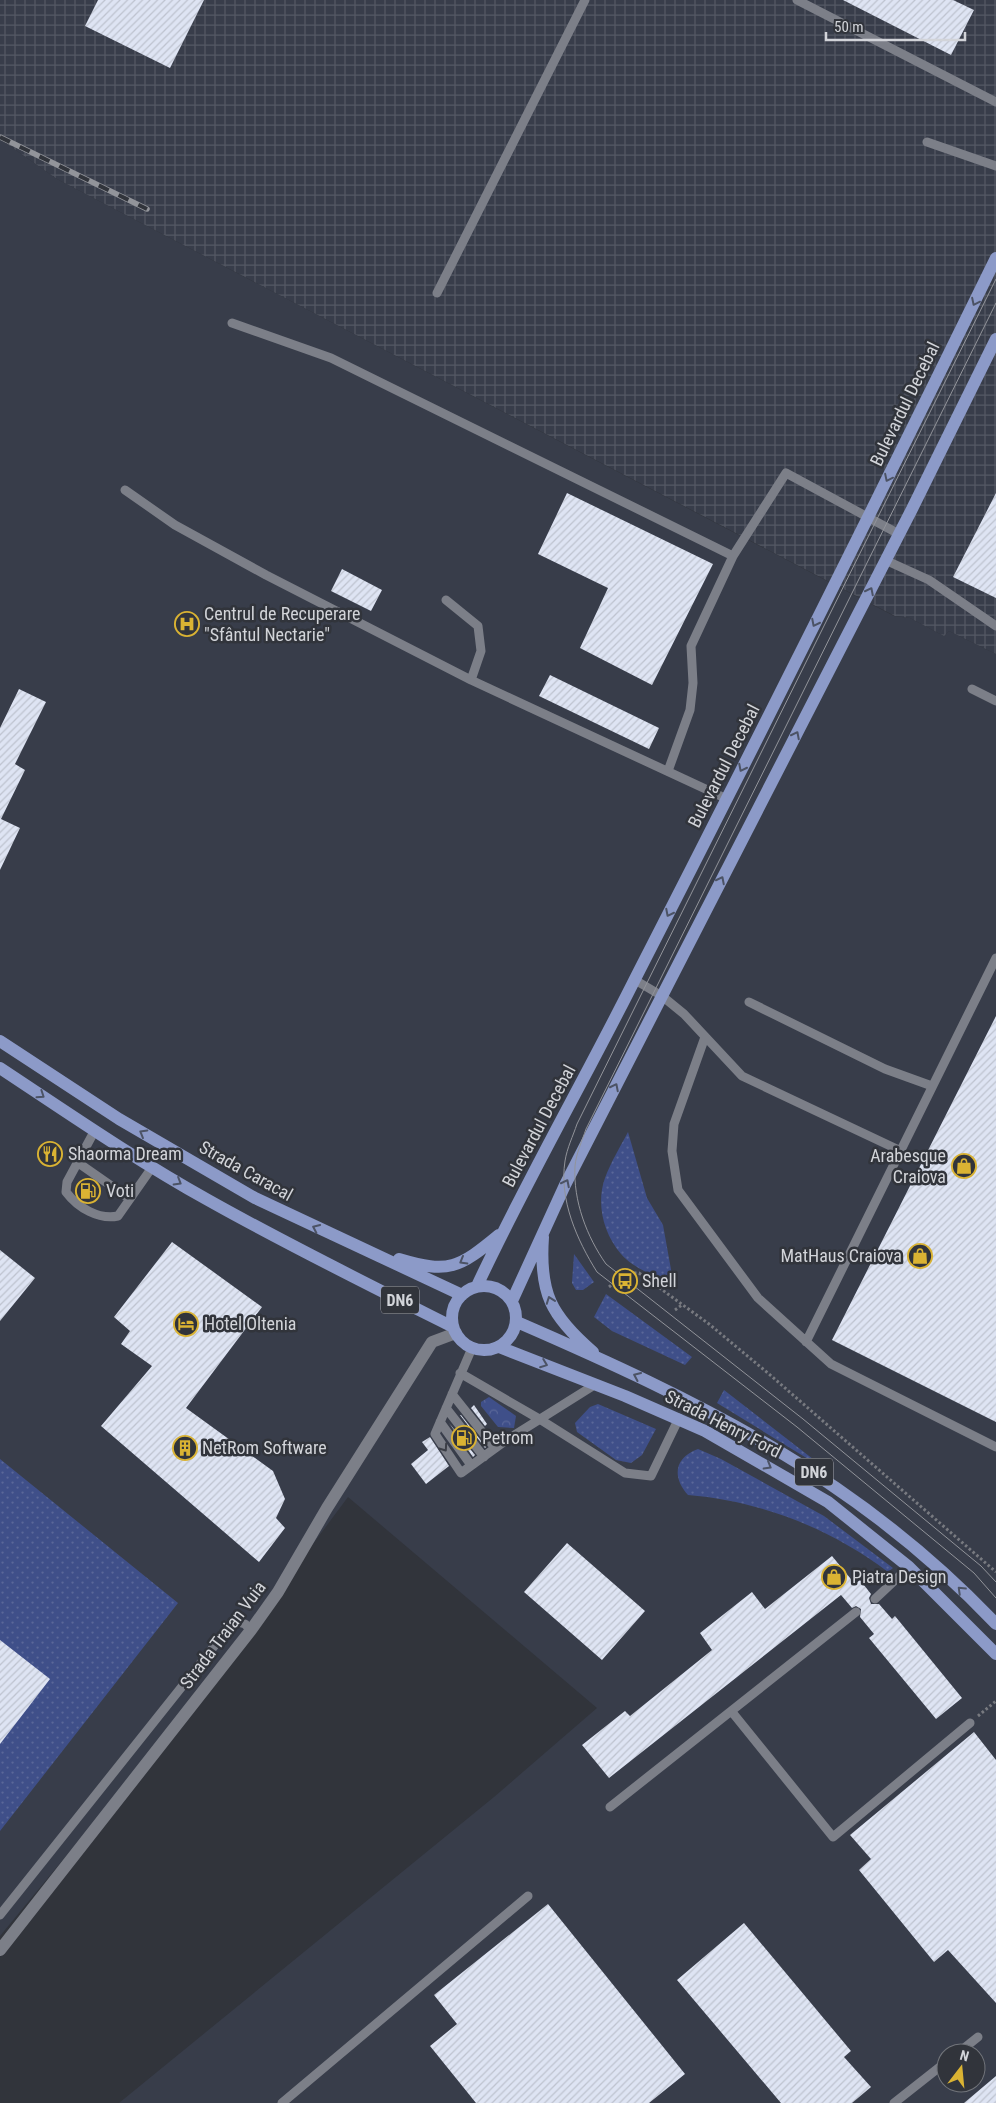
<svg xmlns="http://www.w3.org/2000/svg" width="996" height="2103" font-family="'Roboto Condensed',sans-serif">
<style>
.built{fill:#383d4a;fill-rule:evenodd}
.industrial{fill:url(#industrial-grid)}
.grass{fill:url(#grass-dots)}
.park{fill:url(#park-crowns)}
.building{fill:url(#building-hatch)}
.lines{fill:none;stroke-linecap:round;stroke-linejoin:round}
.path{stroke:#787a80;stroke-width:3;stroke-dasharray:2.5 2.5;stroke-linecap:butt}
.service{stroke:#7c7f88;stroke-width:9}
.minor{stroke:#7c7f88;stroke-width:12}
.primary{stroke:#8c9ac8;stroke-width:12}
.tram{stroke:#92949a;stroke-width:1}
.rail-casing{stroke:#92949a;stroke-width:5.5}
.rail{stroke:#31343b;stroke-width:4;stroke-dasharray:11;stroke-linecap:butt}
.oneway{stroke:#4c5365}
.oneway2{stroke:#3c3f47}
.labels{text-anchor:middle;stroke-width:5;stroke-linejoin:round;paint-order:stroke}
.shield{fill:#31343b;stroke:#a2a4aa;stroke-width:1}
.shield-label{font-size:16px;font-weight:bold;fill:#d2d4d9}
.street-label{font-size:18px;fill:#d2d4d9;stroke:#31343b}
.poi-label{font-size:18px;fill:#d2d4d9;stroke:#31343b;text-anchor:start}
</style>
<defs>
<pattern id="industrial-grid" width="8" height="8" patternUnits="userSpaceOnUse" patternTransform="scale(1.25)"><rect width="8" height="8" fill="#383d4a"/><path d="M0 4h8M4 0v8" fill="none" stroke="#545864"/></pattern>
<pattern id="grass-dots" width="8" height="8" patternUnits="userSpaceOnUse" patternTransform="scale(1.25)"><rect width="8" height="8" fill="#3f4f89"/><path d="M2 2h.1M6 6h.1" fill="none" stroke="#5a6799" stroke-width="1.8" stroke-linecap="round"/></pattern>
<pattern id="park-crowns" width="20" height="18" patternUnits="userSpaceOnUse" patternTransform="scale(1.25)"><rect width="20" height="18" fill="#3f4f89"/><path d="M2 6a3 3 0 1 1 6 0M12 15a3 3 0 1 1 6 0" fill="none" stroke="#5a6799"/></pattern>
<pattern id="building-hatch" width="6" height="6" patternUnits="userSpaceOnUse" patternTransform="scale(1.25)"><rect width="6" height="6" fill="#dee4f3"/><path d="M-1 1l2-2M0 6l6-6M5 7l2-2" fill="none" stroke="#bec3cf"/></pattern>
</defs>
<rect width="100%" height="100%" fill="#31343b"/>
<path class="built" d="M0,139L57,179L894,616L910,618L944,636L949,631L996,654V2103H119L494,1797L597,1708L348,1497L213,1678L0,1936ZM946,2053H976V2083H946Z"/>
<path class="industrial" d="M0,0H996V654L949,631L944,636L910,618L895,616L57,179L0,139Z"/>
<path class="grass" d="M628,1132L647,1198L663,1225L674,1286C658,1277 634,1269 621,1254C603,1233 596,1203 605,1178C611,1162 620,1147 628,1132Z
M574,1254L594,1282L583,1290H576L572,1283Z
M606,1294L692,1357L685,1365L612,1331L594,1317Z
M724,1390L831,1473L717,1403Z
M598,1404L656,1429L642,1455L631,1463L616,1460L577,1432L575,1423L590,1407Z
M698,1449L721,1459L824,1516L893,1568L888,1572C830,1528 760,1501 688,1495C672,1477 674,1458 698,1449Z
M0,1459L178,1603L0,1831Z"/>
<path class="park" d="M489,1397L516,1416L514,1428L498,1427L481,1406V1402Z"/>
<path class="building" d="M98,0H204L170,68L85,26Z
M843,0H953L974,10L951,55Z
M567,493L713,564L652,685L580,648L608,588L538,554Z
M996,493V598L953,577Z
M342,569L382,590L371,611L331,591Z
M550,675L659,728L649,749L539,696Z
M19,689L46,702L15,764L25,770L1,819L20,828L0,870V728Z
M996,1016V1422L832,1340Z
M172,1242L262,1307L186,1408L273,1471L285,1499L276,1518L285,1528L259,1562L101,1426L152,1366L121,1344L130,1331L114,1317Z
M0,1250L35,1278L0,1321Z
M474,1405L487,1424L485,1426L471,1408Z
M460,1415H461L486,1447L485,1448Z
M449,1423L475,1455L473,1457Z
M430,1437L449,1466L426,1484L411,1464L428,1450L422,1442Z
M567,1543L645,1611L602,1660L524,1592Z
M832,1556L855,1584L860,1580L871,1594L869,1598L871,1604H879L892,1619L895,1616L962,1698L936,1719L869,1638L874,1634L860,1617L861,1609L856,1606L852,1608L841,1595L609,1778L582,1745L625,1711L630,1716L712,1650L700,1633L752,1592L765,1609Z
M0,1640L50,1679L0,1744Z
M974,1732L996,1760V2003L948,1950L934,1962L859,1870L871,1859L850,1835Z
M548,1904L685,2074L649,2103H476L430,2046L457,2024L434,1995Z
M744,1923L851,2051L844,2057L871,2087L852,2103H781L677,1980Z
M996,2076V2103H964Z"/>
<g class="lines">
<path class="path" d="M609,1287L626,1273H639L709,1324L769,1374L996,1572
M675,1310L682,1305
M978,1716L996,1701"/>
<path class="service" d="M797,0L996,102
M927,142L996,166
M437,293L585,0
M232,323L331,358L733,556
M125,490L175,525L266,575L471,680L727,799
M885,560L929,580L996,626
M446,600L478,626L481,651L471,680
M972,689L996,701
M668,771L690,710L693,683L691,646L733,556L786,473L899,534
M635,980L662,996L684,1014L742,1076L901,1151
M749,1002L885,1069L932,1086
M705,1037L674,1124L672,1151L678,1190L758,1298L831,1364L996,1447
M95,1130L67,1182L66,1192C78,1208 99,1220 118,1216L153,1166
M77,1162L130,1199
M806,1342L996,958
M472,1348L435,1434L461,1473L505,1441L596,1384
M460,1373L541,1420L625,1473L651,1476L679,1418
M452,1394L495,1448
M446,1408L484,1457
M440,1422L471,1465
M875,1599L909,1567
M732,1712L833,1837L970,1723
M610,1807L856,1612
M0,1915L231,1625L238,1622L245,1624L251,1630
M958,2053L978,2037
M282,2103L528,1896
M894,2103L946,2062"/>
<path class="minor" d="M0,1950L251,1630L278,1592L327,1508L432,1342L456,1333"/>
<path class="primary" d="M0,1041L119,1119L255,1198L462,1295
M0,1068C68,1113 136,1160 208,1200C288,1245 371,1286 453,1327
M543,1237C539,1293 551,1316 593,1352
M399,1259C449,1274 459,1268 499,1235
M452 1318a32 32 0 1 1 64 0a32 32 0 1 1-64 0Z
M477,1286C526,1181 584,1081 636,977C758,739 878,499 996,258
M512,1301L565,1185L912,509L996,339
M517,1322C699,1401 857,1477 996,1624
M499,1347L625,1396L705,1431L828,1502L909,1567L996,1654"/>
<path class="tram" d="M996,279L577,1124C573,1136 567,1148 565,1161C559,1200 577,1240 597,1272L797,1427L974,1573L996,1598
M996,303L586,1129C582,1141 576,1154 575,1166C573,1201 587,1237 606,1264L803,1419L981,1566L996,1582"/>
<defs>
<path id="rail" d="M0,137L147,209"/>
</defs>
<use href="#rail" class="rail-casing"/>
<use href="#rail" class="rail"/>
</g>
<defs><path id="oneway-chevron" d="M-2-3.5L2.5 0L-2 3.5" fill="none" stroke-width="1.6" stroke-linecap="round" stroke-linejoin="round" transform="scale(1.25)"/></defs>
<g class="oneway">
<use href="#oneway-chevron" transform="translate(975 302) rotate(116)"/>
<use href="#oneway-chevron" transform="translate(888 478) rotate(116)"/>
<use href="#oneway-chevron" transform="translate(870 591) rotate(-63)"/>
<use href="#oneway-chevron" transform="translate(815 623) rotate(117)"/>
<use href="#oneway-chevron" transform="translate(796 735) rotate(-63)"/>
<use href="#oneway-chevron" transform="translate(742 768) rotate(117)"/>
<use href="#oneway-chevron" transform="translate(721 880) rotate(-63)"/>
<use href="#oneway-chevron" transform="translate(669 913) rotate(117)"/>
<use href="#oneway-chevron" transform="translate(615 1087) rotate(-63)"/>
<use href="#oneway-chevron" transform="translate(41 1095) rotate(34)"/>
<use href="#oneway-chevron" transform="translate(143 1133) rotate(-150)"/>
<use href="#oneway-chevron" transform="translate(178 1182) rotate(31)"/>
<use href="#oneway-chevron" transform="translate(566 1183) rotate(-63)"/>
<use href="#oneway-chevron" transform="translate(316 1228) rotate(-155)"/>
<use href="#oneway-chevron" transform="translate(463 1261) rotate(150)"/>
<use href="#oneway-chevron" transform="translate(550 1300) rotate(-110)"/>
<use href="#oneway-chevron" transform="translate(544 1364) rotate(21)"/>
<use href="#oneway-chevron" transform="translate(637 1376) rotate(-156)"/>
<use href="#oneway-chevron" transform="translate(768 1466) rotate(30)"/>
<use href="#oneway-chevron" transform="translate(961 1590) rotate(-136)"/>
</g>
<use class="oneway2" href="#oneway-chevron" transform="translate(444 1448) rotate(55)"/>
<defs>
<symbol id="hospital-ring" viewBox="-11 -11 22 22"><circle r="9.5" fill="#31343b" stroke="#dab333" stroke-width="1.5"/><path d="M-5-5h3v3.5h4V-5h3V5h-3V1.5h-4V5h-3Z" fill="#dab333"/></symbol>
<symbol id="restaurant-ring" viewBox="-11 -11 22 22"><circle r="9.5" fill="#31343b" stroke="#dab333" stroke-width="1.5"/><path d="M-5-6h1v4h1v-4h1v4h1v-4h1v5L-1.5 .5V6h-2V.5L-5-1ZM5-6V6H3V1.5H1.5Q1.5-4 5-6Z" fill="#dab333"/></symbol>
<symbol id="shop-ring" viewBox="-11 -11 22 22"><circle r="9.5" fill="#31343b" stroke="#dab333" stroke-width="1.5"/><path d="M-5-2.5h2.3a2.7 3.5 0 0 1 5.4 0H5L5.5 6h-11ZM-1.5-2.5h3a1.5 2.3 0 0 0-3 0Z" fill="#dab333"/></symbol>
<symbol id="fuel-ring" viewBox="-11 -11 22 22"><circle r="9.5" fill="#31343b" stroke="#dab333" stroke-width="1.5"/><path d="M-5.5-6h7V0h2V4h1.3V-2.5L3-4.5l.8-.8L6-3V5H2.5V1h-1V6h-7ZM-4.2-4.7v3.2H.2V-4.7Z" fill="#dab333"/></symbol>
<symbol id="bus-ring" viewBox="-11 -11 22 22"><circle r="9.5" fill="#31343b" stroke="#dab333" stroke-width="1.5"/><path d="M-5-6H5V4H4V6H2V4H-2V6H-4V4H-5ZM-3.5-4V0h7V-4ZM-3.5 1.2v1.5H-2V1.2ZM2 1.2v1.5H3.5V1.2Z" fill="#dab333"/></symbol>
<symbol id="hotel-ring" viewBox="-11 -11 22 22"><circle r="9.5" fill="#31343b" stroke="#dab333" stroke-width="1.5"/><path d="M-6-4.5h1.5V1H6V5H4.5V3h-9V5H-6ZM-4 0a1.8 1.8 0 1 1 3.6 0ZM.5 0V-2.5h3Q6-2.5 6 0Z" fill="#dab333"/></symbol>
<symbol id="building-ring" viewBox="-11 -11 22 22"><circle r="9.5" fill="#31343b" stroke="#dab333" stroke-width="1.5"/><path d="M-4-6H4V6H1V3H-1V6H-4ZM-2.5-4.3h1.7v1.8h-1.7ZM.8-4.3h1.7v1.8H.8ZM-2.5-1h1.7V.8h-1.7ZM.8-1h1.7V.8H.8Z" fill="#dab333"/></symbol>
</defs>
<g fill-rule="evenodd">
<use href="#hospital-ring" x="173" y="610" width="28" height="28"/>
<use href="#restaurant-ring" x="36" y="1140" width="28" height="28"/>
<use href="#shop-ring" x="950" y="1152" width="28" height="28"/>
<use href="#fuel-ring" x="74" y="1177" width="28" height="28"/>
<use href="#shop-ring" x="906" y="1242" width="28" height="28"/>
<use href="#bus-ring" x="611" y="1267" width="28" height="28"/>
<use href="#hotel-ring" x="172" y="1310" width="28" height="28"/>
<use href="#fuel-ring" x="450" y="1424" width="28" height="28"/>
<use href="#building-ring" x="171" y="1434" width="28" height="28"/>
<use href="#shop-ring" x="820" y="1563" width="28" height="28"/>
</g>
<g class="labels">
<g class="shield">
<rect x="381" y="1286.5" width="38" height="27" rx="4"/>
<rect x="795" y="1458.5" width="38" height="27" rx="4"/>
</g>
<g class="shield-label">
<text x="400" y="1306">DN6</text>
<text x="814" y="1478">DN6</text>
</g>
<g class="street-label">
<text transform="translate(905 404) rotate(-64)" y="6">Bulevardul Decebal</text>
<text transform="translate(724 766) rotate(-63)" y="6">Bulevardul Decebal</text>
<text transform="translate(539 1126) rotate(-62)" y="6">Bulevardul Decebal</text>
<text transform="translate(246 1171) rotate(29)" y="6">Strada Caracal</text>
<text transform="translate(723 1424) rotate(27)" y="6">Strada Henry Ford</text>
<text transform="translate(223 1635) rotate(-53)" y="6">Strada Traian Vuia</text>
</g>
<g class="poi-label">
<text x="204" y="620">Centrul de Recuperare<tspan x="204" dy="21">"Sfântul Nectarie"</tspan></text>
<text x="68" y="1160">Shaorma Dream</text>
<text x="946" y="1162" text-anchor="end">Arabesque<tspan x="946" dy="21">Craiova</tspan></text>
<text x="106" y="1197">Voti</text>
<text x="902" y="1262" text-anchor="end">MatHaus Craiova</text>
<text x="642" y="1287">Shell</text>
<text x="204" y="1330">Hotel Oltenia</text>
<text x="482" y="1444">Petrom</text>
<text x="202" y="1454">NetRom Software</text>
<text x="852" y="1583">Piatra Design</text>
</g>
</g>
<g transform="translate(961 2068) rotate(16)"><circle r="24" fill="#31343b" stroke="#71747a"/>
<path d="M0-4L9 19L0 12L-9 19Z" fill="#dab333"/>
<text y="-8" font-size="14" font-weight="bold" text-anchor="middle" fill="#d2d4d9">N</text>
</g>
<path d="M826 32v8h139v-8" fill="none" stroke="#d2d4d9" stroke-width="2.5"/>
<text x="834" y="32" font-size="15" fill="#d2d4d9" stroke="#31343b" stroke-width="4" paint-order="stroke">50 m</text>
</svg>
